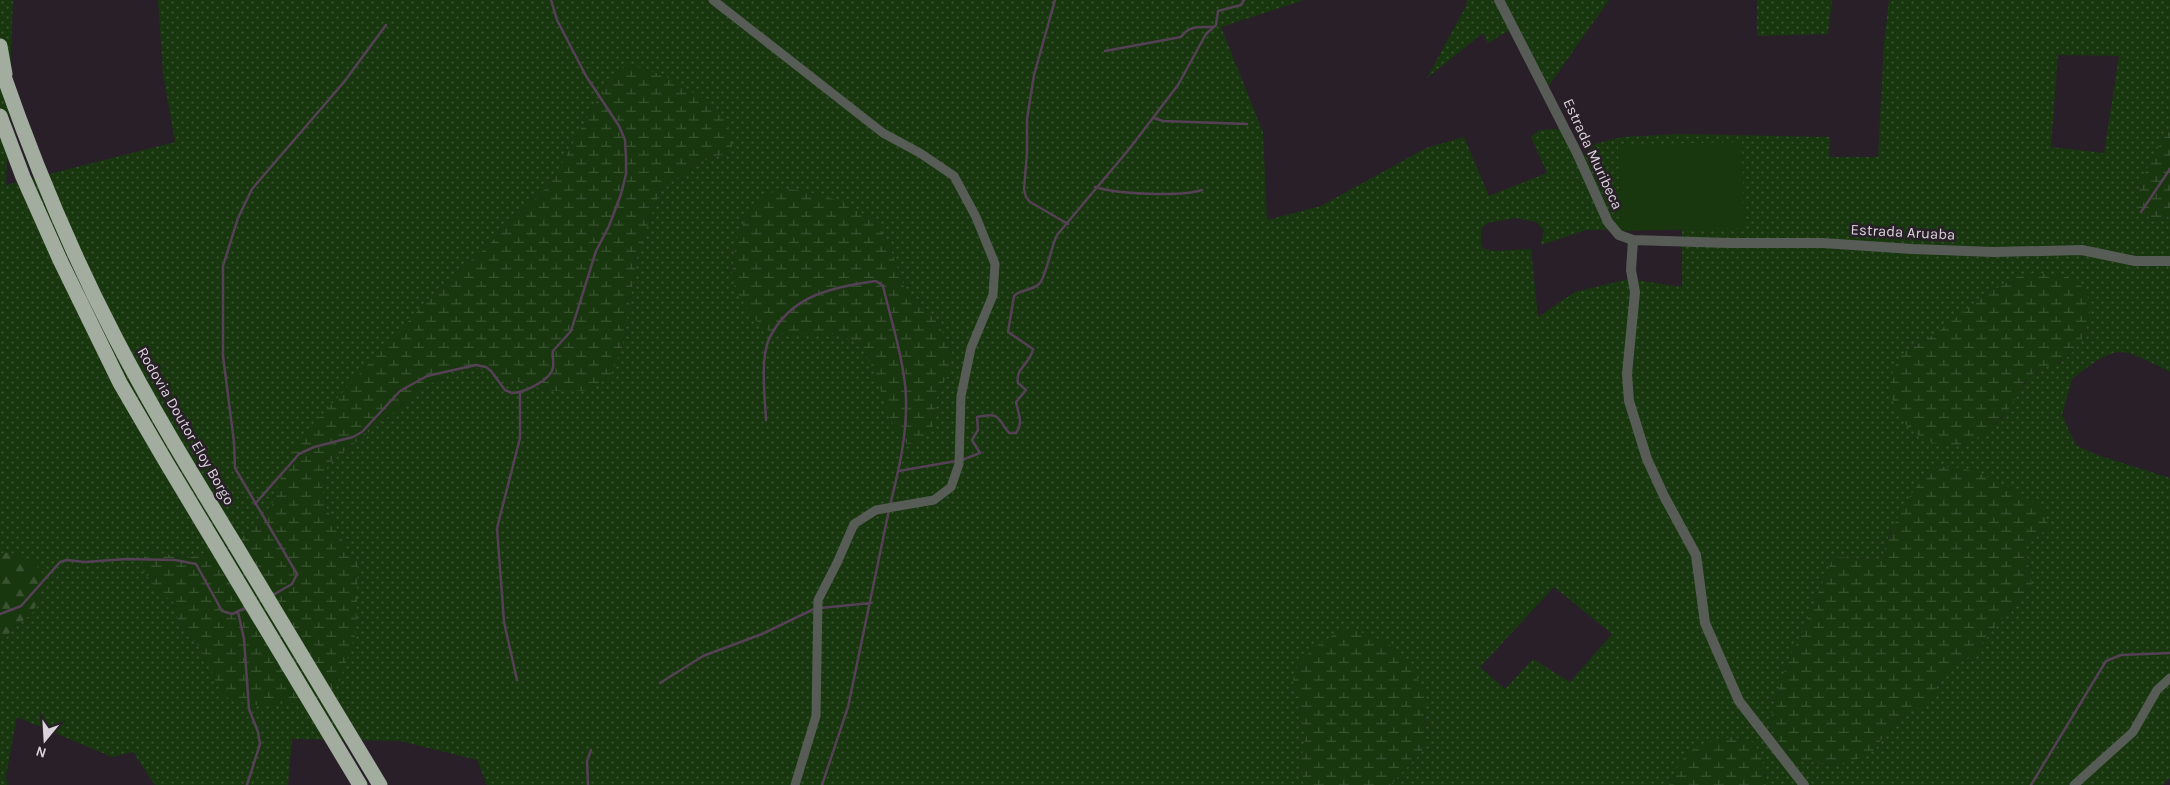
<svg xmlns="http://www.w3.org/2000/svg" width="2170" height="785" font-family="Karla,sans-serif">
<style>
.grass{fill:url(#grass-dots);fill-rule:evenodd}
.forest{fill:url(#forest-firs)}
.wetland{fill:url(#wetland-marsh)}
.park{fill:#18370f}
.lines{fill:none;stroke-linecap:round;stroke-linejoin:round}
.stream{stroke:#554056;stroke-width:2.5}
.minor{stroke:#585c57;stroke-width:9}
.tertiary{stroke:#585c57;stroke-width:10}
.motorway{stroke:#a2ada0;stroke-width:15}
.labels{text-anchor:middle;stroke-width:5;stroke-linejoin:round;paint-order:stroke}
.street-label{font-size:15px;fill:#dad4da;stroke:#281f28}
</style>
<defs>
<pattern id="grass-dots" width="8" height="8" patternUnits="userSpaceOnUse" patternTransform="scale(1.25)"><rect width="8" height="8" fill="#18370f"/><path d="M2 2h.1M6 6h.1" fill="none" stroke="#395331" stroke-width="1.8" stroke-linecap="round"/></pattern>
<pattern id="forest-firs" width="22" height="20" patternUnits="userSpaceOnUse" patternTransform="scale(1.25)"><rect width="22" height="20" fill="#18370f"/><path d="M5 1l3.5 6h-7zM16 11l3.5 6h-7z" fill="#395331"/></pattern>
<pattern id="wetland-marsh" width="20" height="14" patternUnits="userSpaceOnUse" patternTransform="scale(1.25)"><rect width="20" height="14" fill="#18370f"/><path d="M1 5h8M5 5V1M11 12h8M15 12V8" fill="none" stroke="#395331"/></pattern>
</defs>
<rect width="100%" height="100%" fill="#281f28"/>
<path class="grass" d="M0,0H13L6,185L175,142L163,73L158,0H1304L1221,27L1263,132L1267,220L1321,206L1426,148L1464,137L1489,196L1547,173L1531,137L1540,130L1560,129L1576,162L1595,144L1622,137L1680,134L1830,137L1829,157H1878L1884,43L1889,0H2170V128L2152,159L2140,186L2157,220L2170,216V372C2158,366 2132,351 2119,352C2102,354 2086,369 2072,379L2062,415L2076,445L2097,455L2170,478V778L2163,785H1766V774L1685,758L1676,770L1669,785H1390L1421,753L1426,742L1424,724L1426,714L1293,680L1296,700L1306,734L1301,762L1304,785H487L477,760L400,741L292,739L288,785H155L133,752L112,757L17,717L6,775L7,785H0V641L33,612L9,552L0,554ZM2058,55L2119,56L2104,153L2051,147ZM624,66L731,152L697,163L660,191L638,252L622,348L587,391H552L506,379L472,366L452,372L431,383L328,464L322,489L327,509L347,549L358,561L224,696L200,648L179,624L174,603L146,551L189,558L217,549L249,533L270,511L281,477L386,347L437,290L480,253L551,183L597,100ZM749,210L875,220L892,253L904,287L935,319L952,349L949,373L937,395L933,426L907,444L895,428L871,364L859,344L838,333H818L732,273L736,241ZM1515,218L1536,222L1544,230L1541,245L1586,230L1682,229V287L1629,279L1575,292L1538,317L1531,249L1496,251L1484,249L1481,245V229L1487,223ZM1997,288L2087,330L2071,354L2061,362L2045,366L2029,377L2001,419L1980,436L1914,345L1931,337ZM1938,466L1951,469L1959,468L1993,480L2023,496L2049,528L2025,544L2032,585L2030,589L2005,615L1974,654L1953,666L1940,678L1934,693L1893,724L1873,751L1834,764L1800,761L1785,753L1770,727L1775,699L1788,661L1801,635L1829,567L1834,557L1881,560L1890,532ZM1554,587L1612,634L1570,682L1533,659L1505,689L1480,667Z
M1467,0H1609L1543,94L1513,28L1488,43L1483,33L1427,78L1466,6Z
M1757,0H1832L1828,34L1757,36Z"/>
<path class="forest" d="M9,552L32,560L46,578L33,612L0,641V554Z"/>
<path class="wetland" d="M624,66L638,67L665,76L688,89L720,113L733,136L731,152L697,163L660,191L638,252L622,348L610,377L587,391H552L506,379L472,366L452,372L431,383L328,464L322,489L327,509L347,549L358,561L356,633L339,683L317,702L252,705L223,696L200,648L179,624L174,603L155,588L141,567L146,551L189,558L217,549L249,533L270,511L281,477L303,435L437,290L480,253L551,183L597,100Z
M2170,128V216L2157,220L2139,211C2135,180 2155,154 2170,128Z
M778,188L807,191L842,202L875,220L892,253L904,287L935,319L952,349L949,373L937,395L933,426L919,443L907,444L894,428L871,364L859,344L838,333L787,334L769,331L753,318L735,289L732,273L736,241L749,210Z
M2028,273C2043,274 2062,273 2076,282C2101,298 2088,338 2070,355C2059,365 2042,366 2030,376C2023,382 2019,393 2014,401C2007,413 1989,431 1977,438C1929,467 1868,407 1899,359C1907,346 1922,343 1933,335C1955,320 1974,301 1997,288C2007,282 2018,278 2028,273Z
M1938,466C1946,468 1954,467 1961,468C1990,475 2018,492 2043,508L2049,528L2025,544L2032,585L2030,589L2005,615L1974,654L1953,666L1940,678L1934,693L1928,703L1903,716L1893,724L1873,751L1861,757L1848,763L1834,764L1800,761L1785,753L1770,727L1775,699L1788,661L1801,635L1829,567L1834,557L1881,560C1893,524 1907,490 1938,466Z
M1341,630H1356L1388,643L1406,660L1422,686L1427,699L1424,724L1426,742L1421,753L1390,785H1304L1301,762L1306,734L1296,700L1293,680L1299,662L1318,645Z
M1733,737L1753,742L1762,757L1766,785H1669C1672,780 1673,775 1676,770C1688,746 1708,740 1733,737Z"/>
<path class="park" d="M1742,142L1744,228L1621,231L1618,145Z"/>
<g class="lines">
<path class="stream" d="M1055,0L1034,75L1027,119V153L1024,189L1026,197L1030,202L1068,224
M1105,51L1181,37C1189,25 1200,27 1213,27
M1154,118L1163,121L1247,124
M1095,187C1117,194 1181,197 1202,190
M2141,212L2170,169
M766,420C765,398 760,359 769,339C790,295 833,287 876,281L883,286C891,320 905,364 906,398C907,435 899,470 890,505
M962,460L980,453L972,440L978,430L977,417C1001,412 996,417 1009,433H1016C1024,422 1018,414 1016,402L1026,390L1018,383C1015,368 1031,363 1033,349L1008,332L1014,296C1020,289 1032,291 1039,284C1046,278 1051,246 1057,235L1130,148L1178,85L1206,34L1216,25L1218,11L1241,5L1244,0
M899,471L956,461
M255,504L299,454L314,447L353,437L362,432L400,391L427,376L476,365L486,367L491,371L505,390L512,393C523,393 552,380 553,367C554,362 552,356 553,351L571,331L596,251L609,226L621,194L626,174V158L625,140L619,126L586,76L557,20L551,0
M273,595L292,584L297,574L235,468L234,442L223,356V266L238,218L252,189L344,82L386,25
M820,608L871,603
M238,612L244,639L249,709L258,732L260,744L247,785
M0,614L21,606L60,562L67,560L85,562L126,559L175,560L196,564L222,611L232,614L248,607
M517,680L504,622L497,528L520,438V393
M660,683L703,656L762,634L814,609
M588,785L587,761L591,750
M822,785L848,707L889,510
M2031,785L2106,661L2121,655L2170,653"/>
<path class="minor" d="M713,0L883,133L920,153L954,176L976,217L995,264L993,295L971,348L961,396L959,464L951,487L934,500L876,510L854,524L837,563L818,600L816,716L795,785
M2074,785L2133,732L2157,690L2170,678"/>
<path class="tertiary" d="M1499,0L1577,153L1608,222L1619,235L1633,240L1729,243H1823L1912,249L1994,252L2082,250L2135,261H2170
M1633,240L1631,270L1635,292L1627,374L1629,401L1647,459L1664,496L1696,555L1705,623L1739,701L1804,785"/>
<path class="motorway" d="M0,46L5,74
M0,65C32,158 70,250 115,337C152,409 194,477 236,546C284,626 332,705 380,785
M0,116L23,177L60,260L120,383L166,462L360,785"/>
</g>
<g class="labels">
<g class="street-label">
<text transform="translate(1593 154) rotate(65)" y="5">Estrada Muribeca</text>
<text transform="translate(1903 232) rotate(3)" y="5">Estrada Aruaba</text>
<text transform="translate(186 426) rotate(60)" y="5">Rodovia Doutor Eloy Borgo</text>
</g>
</g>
<g transform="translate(45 740) rotate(198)" stroke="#281f28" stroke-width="4" paint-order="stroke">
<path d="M0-4L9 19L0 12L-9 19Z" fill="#dad4da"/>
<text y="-8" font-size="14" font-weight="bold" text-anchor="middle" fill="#dad4da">N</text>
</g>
</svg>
